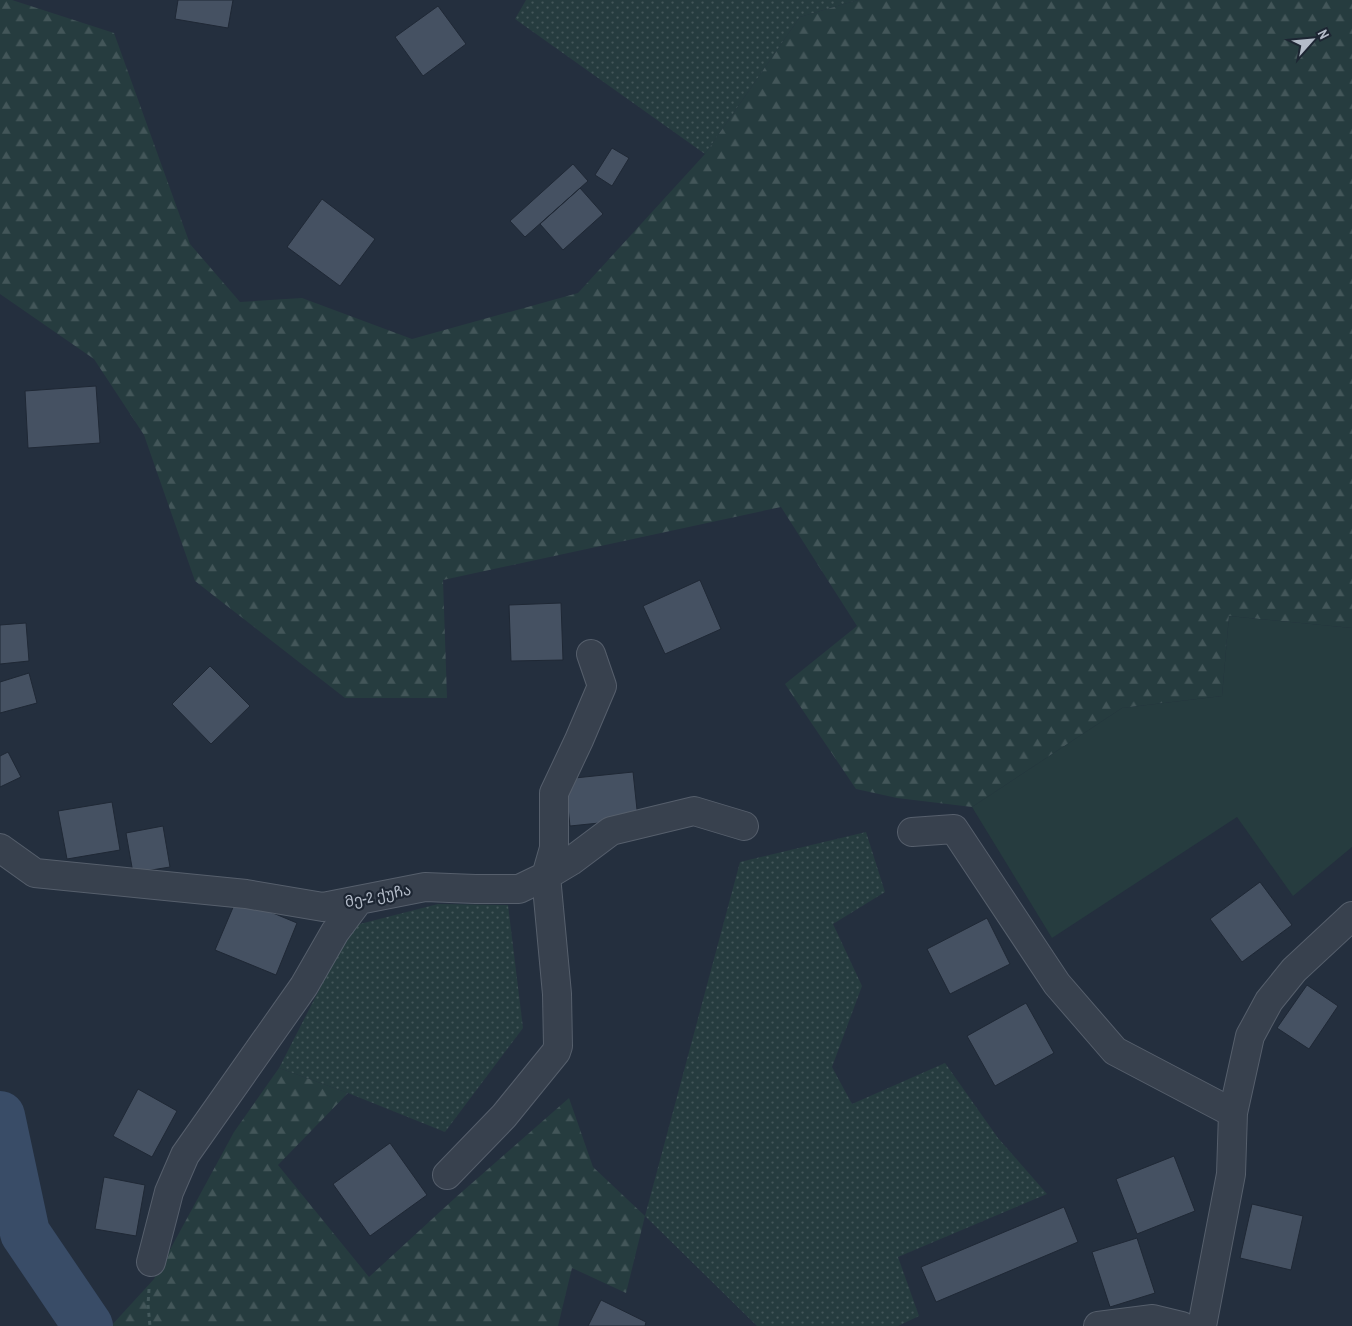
<svg xmlns="http://www.w3.org/2000/svg" width="1352" height="1326" font-family="'Archivo Narrow','Noto Sans Georgian',sans-serif">
<style>
.grass{fill:url(#grass-dots)}
.forest{fill:url(#forest-firs)}
.garden{fill:#263c3f}
.lines{fill:none;stroke-linecap:round;stroke-linejoin:round}
.river{stroke:#394c67;stroke-width:50}
.building{fill:#455162;stroke:#1f2835}
.minor-casing{stroke:#565f6c;stroke-width:30}
.path{stroke:#44595c;stroke-width:3;stroke-dasharray:4 4;stroke-linecap:butt}
.minor{stroke:#38414e;stroke-width:28}
.labels{text-anchor:middle;stroke-width:4.5;stroke-linejoin:round;paint-order:stroke}
.street-label{font-size:15px;fill:#b4bcc9;stroke:#1d2633}
</style>
<defs>
<pattern id="grass-dots" width="8" height="8" patternUnits="userSpaceOnUse" patternTransform="scale(1.25)"><rect width="8" height="8" fill="#263c3f"/><path d="M2 2h.1M6 6h.1" fill="none" stroke="#435659" stroke-width="1.8" stroke-linecap="round"/></pattern>
<pattern id="forest-firs" width="22" height="20" patternUnits="userSpaceOnUse" patternTransform="scale(1.25)"><rect width="22" height="20" fill="#263c3f"/><path d="M5 1l3.5 6h-7zM16 11l3.5 6h-7z" fill="#435659"/></pattern>
</defs>
<rect width="100%" height="100%" fill="#242f3e"/>
<path class="grass" d="M526,0H858L800,17L705,154L515,19Z
M866,832L885,892L833,924L862,986L832,1067L852,1104L945,1063L998,1138L1047,1194L898,1257L919,1316L898,1326H757L645,1216L740,862Z
M438,904L508,905L523,1028L445,1132L348,1093L279,1068L352,926Z"/>
<path class="forest" d="M0,0H12L114,33L190,244L240,302L302,298L412,339L578,293L705,154L800,17L858,0H1352V628L1229,616L1222,696L1122,708L972,807L897,798L856,789L785,684L857,626L781,507L443,580L447,698H345L195,581L144,435L94,359L0,294Z
M279,1068L348,1093L278,1165L369,1277L455,1198L569,1098L593,1167L645,1216L626,1293L572,1268L558,1326H111L154,1279L234,1132Z"/>
<path class="garden" d="M1229,616L1352,628V847L1293,896L1237,817L1052,938L972,807L1122,708L1222,696Z"/>
<g class="lines">
<path class="river" d="M0,1116L25,1233L88,1326"/>
</g>
<path class="building" d="M178,0H233L228,28L175,19Z
M438,6L466,44L423,76L395,37Z
M612,148L629,158L612,186L595,175Z
M573,164L588,181L525,237L510,221Z
M580,188L603,214L563,250L540,224Z
M322,199L375,239L340,286L287,247Z
M96,386L100,443L28,448L25,391Z
M700,580L721,629L665,654L643,606Z
M561,603L563,660L511,661L509,605Z
M26,623L29,661L0,664V625Z
M210,666L250,706L211,744L172,704Z
M29,673L37,703L0,713V682Z
M8,752L21,777L0,787V756Z
M633,772L638,819L570,826L565,779Z
M112,802L120,850L67,859L58,811Z
M163,826L170,867L133,873L126,833Z
M1260,882L1292,925L1242,962L1210,919Z
M237,898L297,923L276,975L215,950Z
M987,918L1010,964L950,994L927,949Z
M1307,985L1338,1006L1309,1049L1277,1028Z
M1026,1003L1054,1053L995,1086L967,1036Z
M138,1089L177,1111L152,1157L113,1136Z
M390,1143L427,1195L370,1236L333,1184Z
M1174,1156L1195,1211L1137,1234L1116,1179Z
M104,1177L145,1185L136,1236L95,1229Z
M1252,1204L1303,1216L1291,1270L1240,1258Z
M1064,1207L1078,1242L936,1302L921,1267Z
M1137,1238L1155,1293L1110,1307L1092,1252Z
M601,1300L646,1322L645,1326H588Z"/>
<g class="lines">
<defs>
<path id="minor" d="M912,832L954,829L1057,984L1115,1051L1233,1113
M0,848L35,873L246,894L323,907L425,887L475,889H519L546,876L571,861L611,831L694,811L744,826
M447,1175L504,1116L556,1052L558,1046L557,994L546,876L554,848V793L579,740L602,686L591,654
M151,1262L169,1192L185,1155L304,986L335,932L359,900
M1098,1326L1153,1319L1182,1326
M1202,1326L1231,1174L1233,1113L1250,1036L1269,1001L1294,970L1352,916"/>
</defs>
<use href="#minor" class="minor-casing"/>
<path class="path" d="M149,1289L148,1305L150,1326"/>
<use href="#minor" class="minor"/>
</g>
<g class="labels">
<g class="street-label">
<text transform="translate(378 896) rotate(-11)" y="5">მე-2 ქუჩა</text>
</g>
</g>
<g transform="translate(1312 40) rotate(63)" stroke="#1d2633" stroke-width="4" paint-order="stroke">
<path d="M0-4L9 19L0 12L-9 19Z" fill="#b4bcc9"/>
<text y="-8" font-size="14" font-weight="bold" text-anchor="middle" fill="#b4bcc9">N</text>
</g>
</svg>
